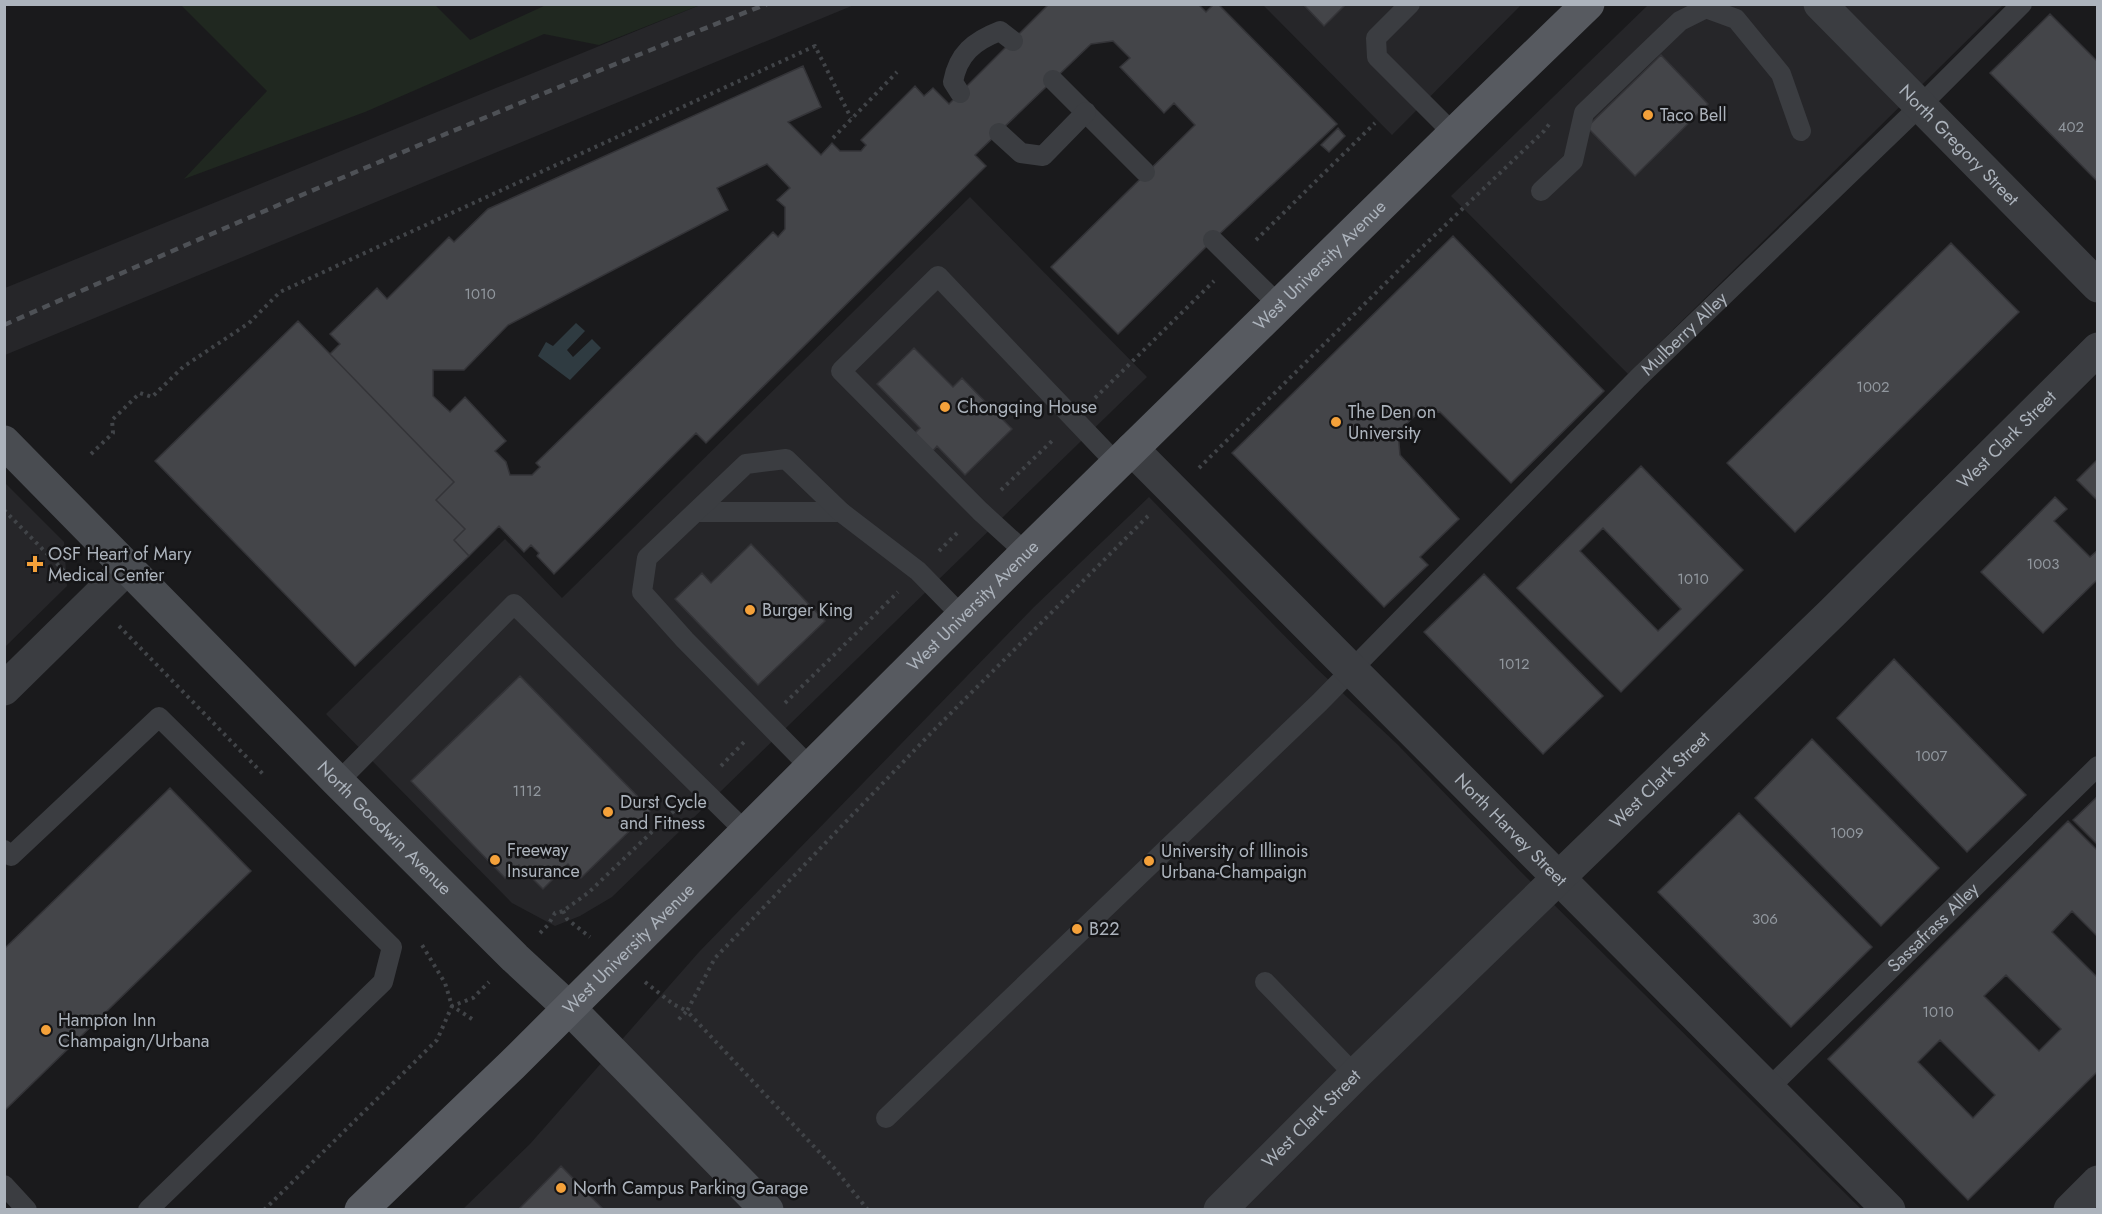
<svg xmlns="http://www.w3.org/2000/svg" width="2102" height="1214" font-family="Jost,sans-serif">
<style>
.built{fill:#262629}
.green{fill:#202820}
.water{fill:#2f3b41}
.building{fill:#444549;stroke:#343438;stroke-width:1.5;fill-rule:evenodd}
.lines{fill:none;stroke-linecap:round;stroke-linejoin:round}
.path{stroke:#414448;stroke-width:4;stroke-dasharray:3 4.5;stroke-linecap:butt}
.lane{stroke:#3b3d41;stroke-width:20}
.street{stroke:#3b3d41;stroke-width:33}
.secondary{stroke:#494c51;stroke-width:33}
.primary{stroke:#575a60;stroke-width:33}
.rail{stroke:#4e5156;stroke-width:4.5;stroke-dasharray:8 6;stroke-linecap:butt}
.poi-dot{fill:#f4a13a;stroke:#151517;stroke-width:2}
.labels{text-anchor:middle;stroke-width:5;stroke-linejoin:round;paint-order:stroke}
.number-label{font-size:15px;fill:#92989f}
.poi-label{font-size:18px;fill:#acb3bc;stroke:#151517;text-anchor:start}
.street-label{font-size:18px;fill:#acb3bc;stroke:#151517}
</style>
<rect width="100%" height="100%" fill="#1a1a1c"/>
<path class="built" d="M700,5H854L5,355V288Z
M1263,5H1521L1392,135Z
M1648,5H2003L1628,374L1451,196Z
M970,197L1147,377L612,897L580,916L555,926L512,903L326,714L505,539L562,598Z
M5,483L64,542L67,586L5,647Z
M1149,497L1316,668L1397,744L1522,873L1861,1209L462,1210L530,1144L699,952L1034,607Z"/>
<path class="green" d="M181,5H435L470,40L546,5H700L599,45L544,34L365,112L184,179L267,91Z"/>
<path class="water" d="M576,323L585,331L567,350L573,357L592,339L601,348L570,380L538,356L546,342L553,346Z"/>
<path class="building" d="M1049,4H1198L1206,12L1214,4H1218L1337,124L1213,240L1118,334L1051,267L1195,125L1174,103L1164,113L1120,67L1130,58L1113,41L1091,44L975,155L986,166L706,443L696,433L554,574L537,556L539,553L531,545L524,552L499,526L469,556L454,540L465,529L436,500L454,482L330,354L340,344L330,334L377,288L387,299L449,237L454,242L488,209L803,66L821,107L788,122L821,155L832,143L840,151H861L866,145L861,140L915,86L924,96L933,88L949,104ZM767,164L790,188L777,200L785,207V229L778,237L773,232L536,463L540,467L532,475H510L506,462L495,451L506,441L465,397L450,412L433,396V370H464L508,325L728,210L717,188Z
M1303,4H1346L1324,26Z
M2050,14L2098,62V182L1990,73Z
M1661,55L1708,104L1635,176L1587,127Z
M1338,128L1345,136L1329,152L1321,145Z
M1453,236L1604,391L1511,483L1440,412L1418,413L1398,432L1400,455L1459,519L1420,557L1428,565L1384,607L1232,453Z
M1951,243L2019,312L1795,532L1727,463Z
M298,321L454,482L436,500L465,529L454,540L469,556L355,666L155,461Z
M914,348L953,387L962,378L1012,429L965,475L937,446L931,453L913,435L920,428L877,384Z
M2098,459V501L2077,480Z
M1641,466L1743,570L1621,692L1517,588ZM1603,528L1681,609L1658,631L1580,551Z
M2055,497L2067,509L2054,521L2090,557L2098,550V579L2043,633L1981,572Z
M751,544L825,621L758,685L675,599L702,573L711,583Z
M1484,574L1603,696L1543,754L1424,632Z
M1894,659L2026,795L1967,852L1837,718Z
M520,676L651,810L581,878L568,864L543,889L519,865L505,878L411,781Z
M1812,739L1939,868L1881,926L1755,798Z
M170,788L251,871L4,1111V949Z
M2098,796V845L2073,820Z
M1739,813L1872,947L1791,1027L1658,892Z
M2068,821L2098,851V937L2072,911L2052,932L2098,978V1071L1968,1200L1828,1059ZM2006,975L2061,1029L2039,1051L1984,996ZM1940,1040L1995,1095L1973,1118L1918,1062Z
M561,1166L604,1210H518Z"/>
<g class="lines">
<path class="path" d="M833,138L897,72
M1256,240L1375,123
M1095,398L1214,281
M91,454L113,433L112,420L140,393L152,397L183,367L249,323L280,292L815,46L851,118
M1199,468L1414,255L1544,131L1551,122
M1001,490L1054,439
M4,510L69,576
M939,551L959,531
M119,626L264,775
M785,703L898,592
M721,766L745,741
M563,911L567,919L590,937
M540,933L548,925L555,913L563,911L588,893L679,806
M645,982L673,1004L687,1011L676,1022
M472,1019L452,1006L473,998L489,982
M264,1210L437,1040L452,1006L445,983L422,945
M868,1210L835,1169L687,1011L715,958L931,733L1148,516"/>
<g class="lane">
<path d="M1410,4L1376,38L1377,57L1454,134"/>
<path d="M1053,80L1145,172"/>
<path d="M960,93L953,82C958,54 974,41 1000,31L1013,41"/>
<path d="M999,133L1021,153L1043,156L1086,112"/>
<path d="M1541,191L1573,161L1584,113L1680,21L1706,8L1736,19L1781,74L1801,131"/>
<path d="M1213,240L1280,306"/>
<path d="M698,512H841"/>
<path d="M1026,553L980,511L841,371L938,276L1117,464"/>
<path d="M810,767L685,640L642,592L647,558L746,464L786,459L841,512L918,571L963,617"/>
<path d="M338,782L514,604L745,831"/>
<path d="M4,850L11,856L159,717L392,947L383,982L148,1210"/>
<path d="M1265,982L1355,1075"/>
<path id="s1" d="M1768,1089L2098,766"/>
<path id="s2" d="M886,1118L1319,703L1638,378L1920,106L2022,4"/>
<path d="M4,1185L27,1210"/>
</g>
<g class="street">
<path id="s3" d="M1820,4L2098,286"/>
<path id="s4" d="M1132,449L1889,1210"/>
<path d="M4,689L128,567"/>
<path id="s5" d="M1220,1210L1355,1075L1833,612L2098,349"/>
<path d="M2070,1210L2098,1182"/>
</g>
<path class="secondary" id="s6" d="M4,442L338,782L515,958L568,1007L767,1210"/>
<path class="primary" id="s7" d="M361,1210L512,1065L1026,553L1470,118L1588,4"/>
<path class="rail" d="M4,325C257,213 510,104 767,4"/>
</g>
<g class="poi-dot">
<circle cx="1648" cy="115" r="6"/>
<circle cx="945" cy="407" r="6"/>
<circle cx="1336" cy="422" r="6"/>
<path d="M32 555h6v6h6v6h-6v6h-6v-6h-6v-6h6z"/>
<circle cx="750" cy="610" r="6"/>
<circle cx="608" cy="812" r="6"/>
<circle cx="495" cy="860" r="6"/>
<circle cx="1149" cy="861" r="6"/>
<circle cx="1077" cy="929" r="6"/>
<circle cx="46" cy="1030" r="6"/>
<circle cx="561" cy="1188" r="6"/>
</g>
<g class="labels">
<g class="number-label">
<text x="2071" y="132">402</text>
<text x="480" y="299">1010</text>
<text x="1873" y="392">1002</text>
<text x="2043" y="569">1003</text>
<text x="1693" y="584">1010</text>
<text x="1514" y="669">1012</text>
<text x="1931" y="761">1007</text>
<text x="527" y="796">1112</text>
<text x="1847" y="838">1009</text>
<text x="1765" y="924">306</text>
<text x="1938" y="1017">1010</text>
</g>
<g class="poi-label">
<text x="1660" y="121">Taco Bell</text>
<text x="957" y="413">Chongqing House</text>
<text x="1348" y="418">The Den on<tspan x="1348" dy="21">University</tspan></text>
<text x="48" y="560">OSF Heart of Mary<tspan x="48" dy="21">Medical Center</tspan></text>
<text x="762" y="616">Burger King</text>
<text x="620" y="808">Durst Cycle<tspan x="620" dy="21">and Fitness</tspan></text>
<text x="507" y="856">Freeway<tspan x="507" dy="21">Insurance</tspan></text>
<text x="1161" y="857">University of Illinois<tspan x="1161" dy="21">Urbana-Champaign</tspan></text>
<text x="1089" y="935">B22</text>
<text x="58" y="1026">Hampton Inn<tspan x="58" dy="21">Champaign/Urbana</tspan></text>
<text x="573" y="1194">North Campus Parking Garage</text>
</g>
<g class="street-label">
<text dy="6" stroke="none"><textPath href="#s3" startOffset="198">North Gregory Street</textPath></text>
<text dy="6" stroke="none"><textPath href="#s7" startOffset="1346">West University Avenue</textPath></text>
<text dy="6" stroke="none"><textPath href="#s2" startOffset="1119">Mulberry Alley</textPath></text>
<text dy="6" stroke="none"><textPath href="#s5" startOffset="1101">West Clark Street</textPath></text>
<text dy="6" stroke="none"><textPath href="#s7" startOffset="860">West University Avenue</textPath></text>
<text dy="6" stroke="none"><textPath href="#s5" startOffset="615">West Clark Street</textPath></text>
<text dy="6" stroke="none"><textPath href="#s6" startOffset="542">North Goodwin Avenue</textPath></text>
<text dy="6" stroke="none"><textPath href="#s4" startOffset="537">North Harvey Street</textPath></text>
<text dy="6" stroke="none"><textPath href="#s1" startOffset="231">Sassafrass Alley</textPath></text>
<text dy="6" stroke="none"><textPath href="#s7" startOffset="374">West University Avenue</textPath></text>
<text dy="6" stroke="none"><textPath href="#s5" startOffset="129">West Clark Street</textPath></text>
</g>
</g>
<rect width="2102" height="1214" fill="none" stroke="#acb3bc" stroke-width="12"/>
</svg>
